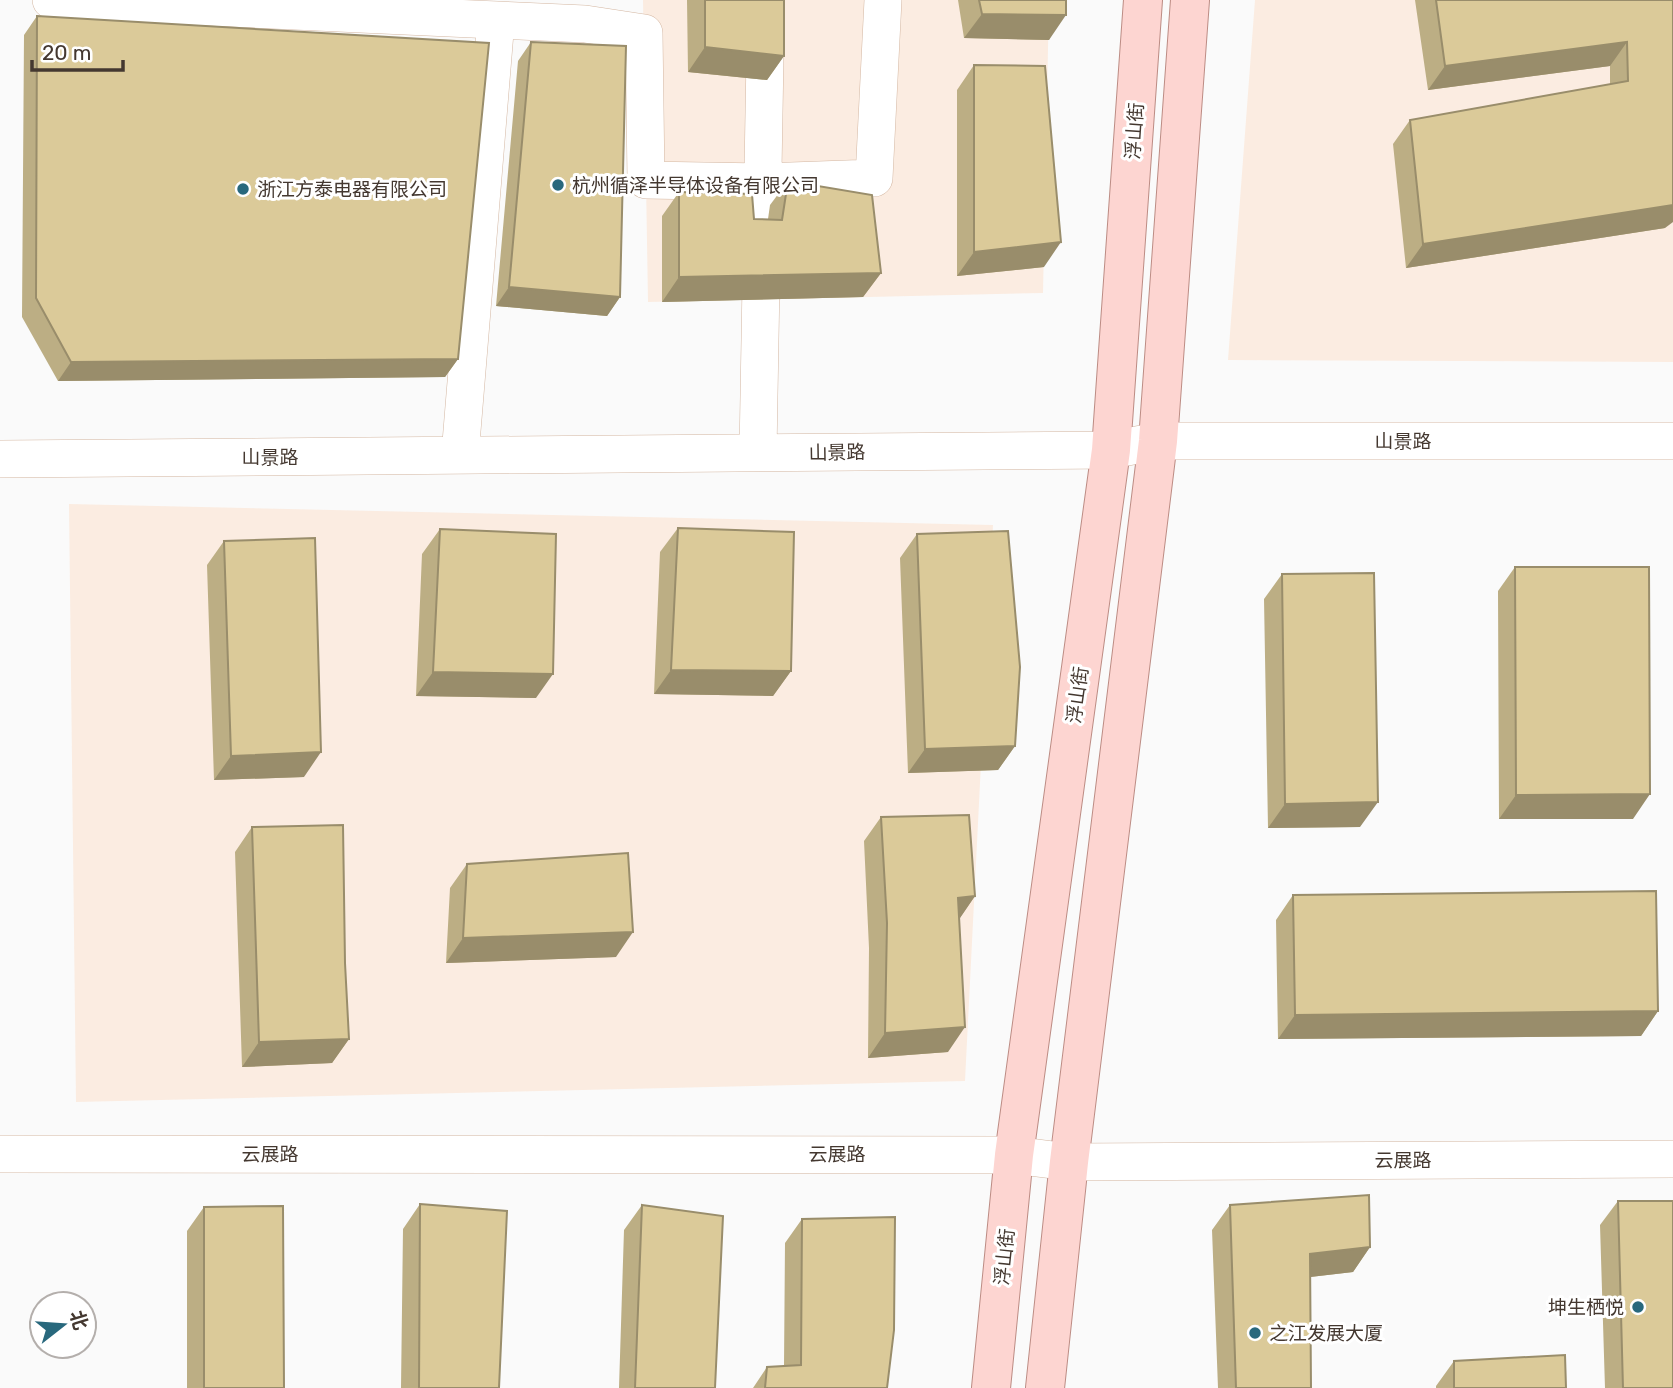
<svg xmlns="http://www.w3.org/2000/svg" width="1673" height="1388" font-family="Rubik,'Noto Sans SC',sans-serif">
<style>
.built{fill:#fbece1}
.lines{fill:none;stroke-linecap:round;stroke-linejoin:round}
.minor-casing{stroke:#d4b7a2;stroke-width:38}
.major-casing{stroke:#bc8c84;stroke-width:40}
.minor{stroke:#fff;stroke-width:37}
.major{stroke:#fdd5d1;stroke-width:38}
.wall{fill:#bcae84}
.shaded-wall{fill:#998d6b}
.building{fill:#dbca99;stroke:#998d6b;stroke-width:2}
.poi-dot{fill:#28687d;stroke:#fff;stroke-width:2.5}
.labels{text-anchor:middle;stroke-width:6;stroke-linejoin:round;paint-order:stroke}
.street-label{font-size:19px;fill:#443830;stroke:#fff}
.poi-label{font-size:19px;fill:#443830;stroke:#fff;text-anchor:start}
</style>
<rect width="100%" height="100%" fill="#fafafa"/>
<path class="built" d="M643,0H1049L1043,293L648,302Z
M1255,0H1673V362L1228,360Z
M69,504L993,525L965,1081L76,1102Z"/>
<g class="lines">
<defs>
<path id="minor" d="M51,0L585,24L644,33L646,180L763,182L874,178L883,0
M758,453L766,0
M460,455L496,20
M0,459L1111,450L1158,441H1673
M0,1154L1014,1155L1069,1162L1673,1159"/>
<path id="major" d="M991,1388L1014,1155L1111,450L1143,0
M1045,1388L1069,1162L1158,441L1190,0"/>
</defs>
<use href="#minor" class="minor-casing"/>
<use href="#major" class="major-casing"/>
<use href="#minor" class="minor"/>
<use href="#major" class="major"/>
</g>
<path class="wall" d="M687,0H784V56L767,80L688,72Z
M958,0H1066L1049,40L964,38Z
M1415,0H1673L1665,228L1406,268L1393,144L1410,120L1610,84V66L1428,90Z
M37,16L458,359L445,377L58,381L22,317L24,35Z
M531,42L620,297L607,316L496,306L518,61Z
M974,65L1044,267L957,276V90Z
M788,181L881,273L863,297L662,302V216L679,192L754,219H768L770,205Z
M678,528L791,671L773,696L654,694L660,552Z
M440,529L536,698L416,696L422,554Z
M917,534L1015,746L998,770L908,773L900,558Z
M224,541L304,777L214,780L207,565Z
M1515,567L1633,819H1499L1498,591Z
M1282,574L1360,827L1268,828L1264,599Z
M881,817L975,896L959,919L948,1052L868,1058L869,948L864,841Z
M252,827L345,963L349,1039L332,1063L242,1067L235,852Z
M467,864L616,957L446,963L450,888Z
M1293,895L1658,1011L1641,1036L1278,1039L1276,920Z
M1618,1201L1673,1388H1605L1600,1225Z
M420,1204L499,1388H401L403,1229Z
M642,1205L715,1388H619L624,1230Z
M1230,1205L1370,1247L1353,1272L1310,1277L1311,1388H1218L1212,1230Z
M204,1207L284,1388H187V1231Z
M802,1219L887,1388H753L767,1367L784,1366L785,1243Z
M1454,1361L1566,1388H1436V1386Z"/>
<path class="shaded-wall" d="M982,14L1066,15L1049,40L964,38Z
M1627,42L1610,66L1428,90L1445,66Z
M705,47L784,56L767,80L688,72Z
M1673,205V222L1665,228L1406,268L1423,244Z
M1061,242L1044,267L957,276L974,252Z
M881,273L863,297L662,302L679,277Z
M509,287L620,297L607,316L496,306Z
M458,359L445,377L58,381L71,362Z
M671,670L791,671L773,696L654,694Z
M433,672L553,674L536,698L416,696Z
M1015,746L998,770L908,773L925,749Z
M321,752L304,777L214,780L231,756Z
M1650,794L1633,819H1499L1516,795Z
M1378,802L1360,827L1268,828L1285,804Z
M975,896L958,921V898Z
M633,932L616,957L446,963L463,938Z
M1658,1011L1641,1036L1278,1039L1295,1015Z
M965,1027L948,1052L868,1058L885,1033Z
M349,1039L332,1063L242,1067L259,1042Z
M1370,1247L1353,1272L1293,1279L1310,1254Z"/>
<path class="building" d="M705,0H784V56L705,47Z
M979,0H1066V15L982,14Z
M1436,0H1673V205L1423,244L1410,120L1628,81L1627,42L1445,66Z
M37,16L489,43L458,359L71,362L36,298Z
M531,42L626,46L620,297L509,287Z
M974,65L1045,66L1061,242L974,252Z
M788,181L872,195L881,273L679,277V192L752,194L754,219L782,220Z
M678,528L794,532L791,671L671,670Z
M440,529L556,534L553,674L433,672Z
M1008,531L1020,667L1015,746L925,749L917,534Z
M315,538L321,752L231,756L224,541Z
M1515,567H1649L1650,794L1516,795Z
M1374,573L1378,802L1285,804L1282,574Z
M969,815L975,896L958,898L965,1027L885,1033L887,923L881,817Z
M343,825L345,963L349,1039L259,1042L252,827Z
M628,853L633,932L463,938L467,864Z
M1656,891L1658,1011L1295,1015L1293,895Z
M1369,1195L1370,1247L1310,1254L1311,1388H1236L1230,1205Z
M1618,1201H1673V1388H1623Z
M420,1204L507,1211L499,1388H419Z
M642,1205L723,1216L715,1388H635Z
M283,1206L284,1388H204V1207Z
M895,1217L894,1330L887,1388H765L767,1367L801,1365L802,1219Z
M1565,1355L1566,1388H1454V1361Z"/>
<g class="poi-dot">
<circle cx="558" cy="185" r="7"/>
<circle cx="243" cy="189" r="7"/>
<circle cx="1638" cy="1307" r="7"/>
<circle cx="1255" cy="1333" r="7"/>
</g>
<g class="labels">
<g class="street-label">
<text transform="translate(1134 131) rotate(-86)" y="7">浮山街</text>
<text x="1403" y="448">山景路</text>
<text transform="translate(837 452) rotate(-1)" y="7">山景路</text>
<text x="270" y="464">山景路</text>
<text transform="translate(1077 695) rotate(-82)" y="7">浮山街</text>
<text x="270" y="1161">云展路</text>
<text x="837" y="1161">云展路</text>
<text x="1403" y="1167">云展路</text>
<text transform="translate(1004 1257) rotate(-84)" y="7">浮山街</text>
</g>
<g class="poi-label">
<text x="572" y="192">杭州循泽半导体设备有限公司</text>
<text x="257" y="196">浙江方泰电器有限公司</text>
<text x="1624" y="1314" text-anchor="end">坤生栖悦</text>
<text x="1269" y="1340">之江发展大厦</text>
</g>
</g>
<g transform="translate(63 1325) rotate(73)"><circle r="33" fill="#ffffff" stroke="#b4afac" stroke-width="2"/>
<path d="M0-5L12 26L0 18L-12 26Z" fill="#28687d"/>
<text y="-10" font-size="19" font-weight="bold" text-anchor="middle" fill="#443830">北</text>
</g>
<path d="M32 60v10h91v-10" fill="none" stroke="#443830" stroke-width="3.5"/>
<text x="42" y="60" font-size="21" fill="#443830" stroke="#ffffff" stroke-width="5" paint-order="stroke">20 m</text>
</svg>
